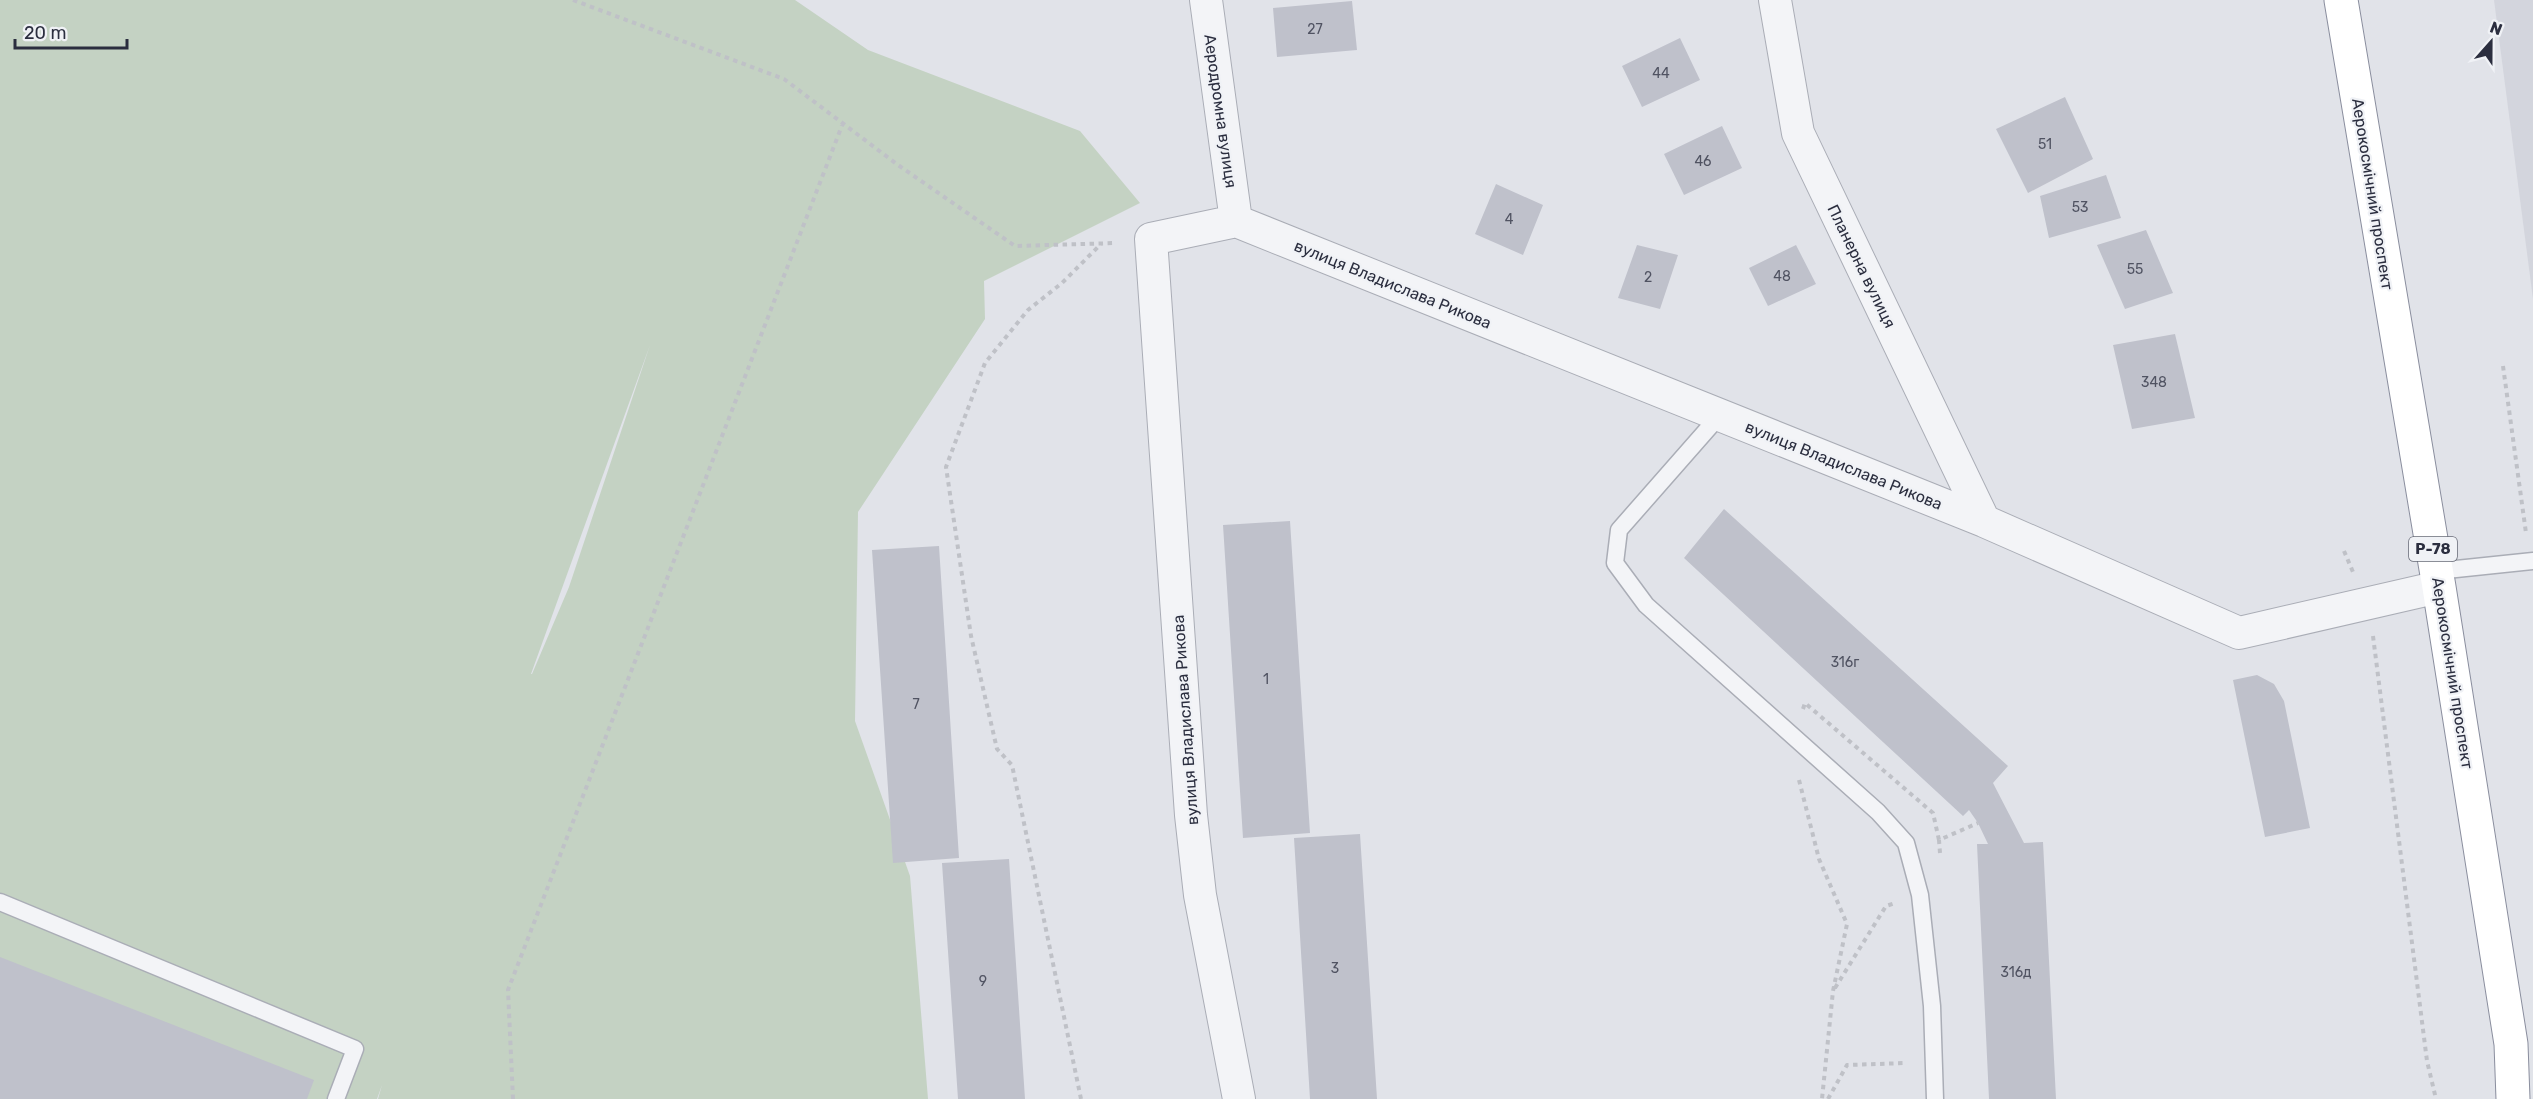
<svg xmlns="http://www.w3.org/2000/svg" width="2533" height="1099" font-family="Rubik,sans-serif">
<style>
.built{fill:#d3d5dd}
.green{fill:#c4d2c3;fill-rule:evenodd}
.building{fill:#bfc1cb}
.lines{fill:none;stroke-linecap:round;stroke-linejoin:round}
.service-casing{stroke:#aaadb6;stroke-width:19}
.minor-casing{stroke:#aaadb6;stroke-width:34}
.trunk-casing{stroke:#8a8e9e;stroke-width:35}
.path{stroke:#bfc1c7;stroke-width:4;stroke-dasharray:4.5 4.5;stroke-linecap:butt}
.service{stroke:#f3f4f7;stroke-width:16}
.minor{stroke:#f3f4f7;stroke-width:32}
.trunk{stroke:#fff;stroke-width:33}
.labels{text-anchor:middle;stroke-width:4.5;stroke-linejoin:round;paint-order:stroke}
.number-label{font-size:14px;fill:#505362}
.shield{fill:#f0f2f6;stroke:#666976;stroke-width:1.5}
.shield-label{font-size:15px;font-weight:bold;fill:#2b2e3f}
.street-label{font-size:16px;fill:#2b2e3f;stroke:#f0f2f6}
</style>
<rect width="100%" height="100%" fill="#e1e3e9"/>
<path class="built" d="M2494,0H2533V299Z"/>
<path class="green" d="M0,0H795L868,50L1080,131L1140,203L984,281L985,319L858,512L855,721L910,876L928,1099H378L382,1085L377,1099H0ZM650,345L569,587L532,674H531Z"/>
<path class="building" d="M1352,1L1357,50L1277,57L1273,8Z
M1680,38L1700,80L1642,107L1622,66Z
M2065,97L2093,159L2028,193L1996,129Z
M1722,126L1742,168L1684,195L1664,154Z
M2106,175L2121,218L2049,238L2040,196Z
M1496,184L1543,205L1523,255L1475,234Z
M2146,230L2173,293L2125,309L2097,245Z
M1637,245L1678,255L1660,309L1618,298Z
M1796,245L1816,284L1768,306L1749,268Z
M2175,334L2195,418L2132,429L2113,345Z
M1724,509L2008,766L1993,783L2024,843L2043,842L2056,1099H1989L1977,844H1988L1978,823L1969,810L1963,816L1684,558Z
M1290,521L1310,833L1243,838L1223,525Z
M939,546L959,858L893,863L872,550Z
M2257,675L2274,684L2284,701L2310,828L2265,837L2233,680Z
M1360,834L1377,1099H1310L1294,838Z
M1009,859L1025,1099H958L942,863Z
M0,957L314,1080L307,1099H0Z"/>
<g class="lines">
<defs>
<path id="service" d="M1720,415L1619,530L1615,563L1646,605L1878,812L1906,843L1920,895L1932,1006L1935,1099
M2437,571L2533,561
M0,902L355,1049L336,1099"/>
<path id="minor" d="M1206,0L1236,221
M1775,0L1798,133L1984,521
M1239,1099L1200,895L1191,815L1151,239L1236,221L1984,521L2239,633L2439,587"/>
<path id="trunk" d="M2341,0L2439,587L2511,1044L2513,1099"/>
</defs>
<use href="#service" class="service-casing"/>
<use href="#minor" class="minor-casing"/>
<use href="#trunk" class="trunk-casing"/>
<path class="path" d="M573,0L784,79L898,165L1015,246L1116,243
M2503,366L2526,533
M2344,551L2353,572
M2373,636L2427,1061L2436,1099
M1803,709L1805,703L1933,813L1939,840
M1799,780L1819,859L1847,924L1833,991L1822,1099
M1940,853L1939,840L1978,823
M1835,988L1886,906L1895,903
M513,1099L508,990L843,123
M1081,1099L1012,765L997,749L971,636L946,467L985,363L1028,310L1062,283L1101,244
M1828,1099L1847,1065L1906,1063"/>
<use href="#service" class="service"/>
<use href="#minor" class="minor"/>
<use href="#trunk" class="trunk"/>
</g>
<g class="labels">
<g class="number-label">
<text x="1315" y="34">27</text>
<text x="1661" y="78">44</text>
<text x="2045" y="149">51</text>
<text x="1703" y="166">46</text>
<text x="2080" y="212">53</text>
<text x="1509" y="224">4</text>
<text x="2135" y="274">55</text>
<text x="1782" y="281">48</text>
<text x="1648" y="282">2</text>
<text x="2154" y="387">348</text>
<text x="1845" y="667">316г</text>
<text x="1266" y="684">1</text>
<text x="916" y="709">7</text>
<text x="1335" y="973">3</text>
<text x="2016" y="977">316д</text>
<text x="983" y="986">9</text>
</g>
<rect class="shield" x="2409" y="537" width="48" height="24" rx="4.5"/>
<g class="shield-label">
<text x="2433" y="554">Р-78</text>
</g>
<g class="street-label">
<text transform="translate(1221 111) rotate(82)" y="6">Аеродромна вулиця</text>
<text transform="translate(2373 194) rotate(81)" y="6">Аерокосмічний проспект</text>
<text transform="translate(1862 266) rotate(64)" y="6">Планерна вулиця</text>
<text transform="translate(1393 284) rotate(22)" y="6">вулиця Владислава Рикова</text>
<text transform="translate(1844 465) rotate(22)" y="6">вулиця Владислава Рикова</text>
<text transform="translate(2453 673) rotate(81)" y="6">Аерокосмічний проспект</text>
<text transform="translate(1185 720) rotate(-94)" y="6">вулиця Владислава Рикова</text>
</g>
</g>
<g transform="translate(2491 42) rotate(21)" stroke="#f0f2f6" stroke-width="4.5" paint-order="stroke">
<path d="M0-4.5L10 22L0 15L-10 22Z" fill="#2b2e3f"/>
<text y="-9" font-size="16" font-weight="bold" text-anchor="middle" fill="#2b2e3f">N</text>
</g>
<path d="M15 39v9h112v-9" fill="none" stroke="#2b2e3f" stroke-width="3"/>
<text x="24" y="39" font-size="18" fill="#2b2e3f" stroke="#f0f2f6" stroke-width="4.5" paint-order="stroke">20 m</text>
</svg>
